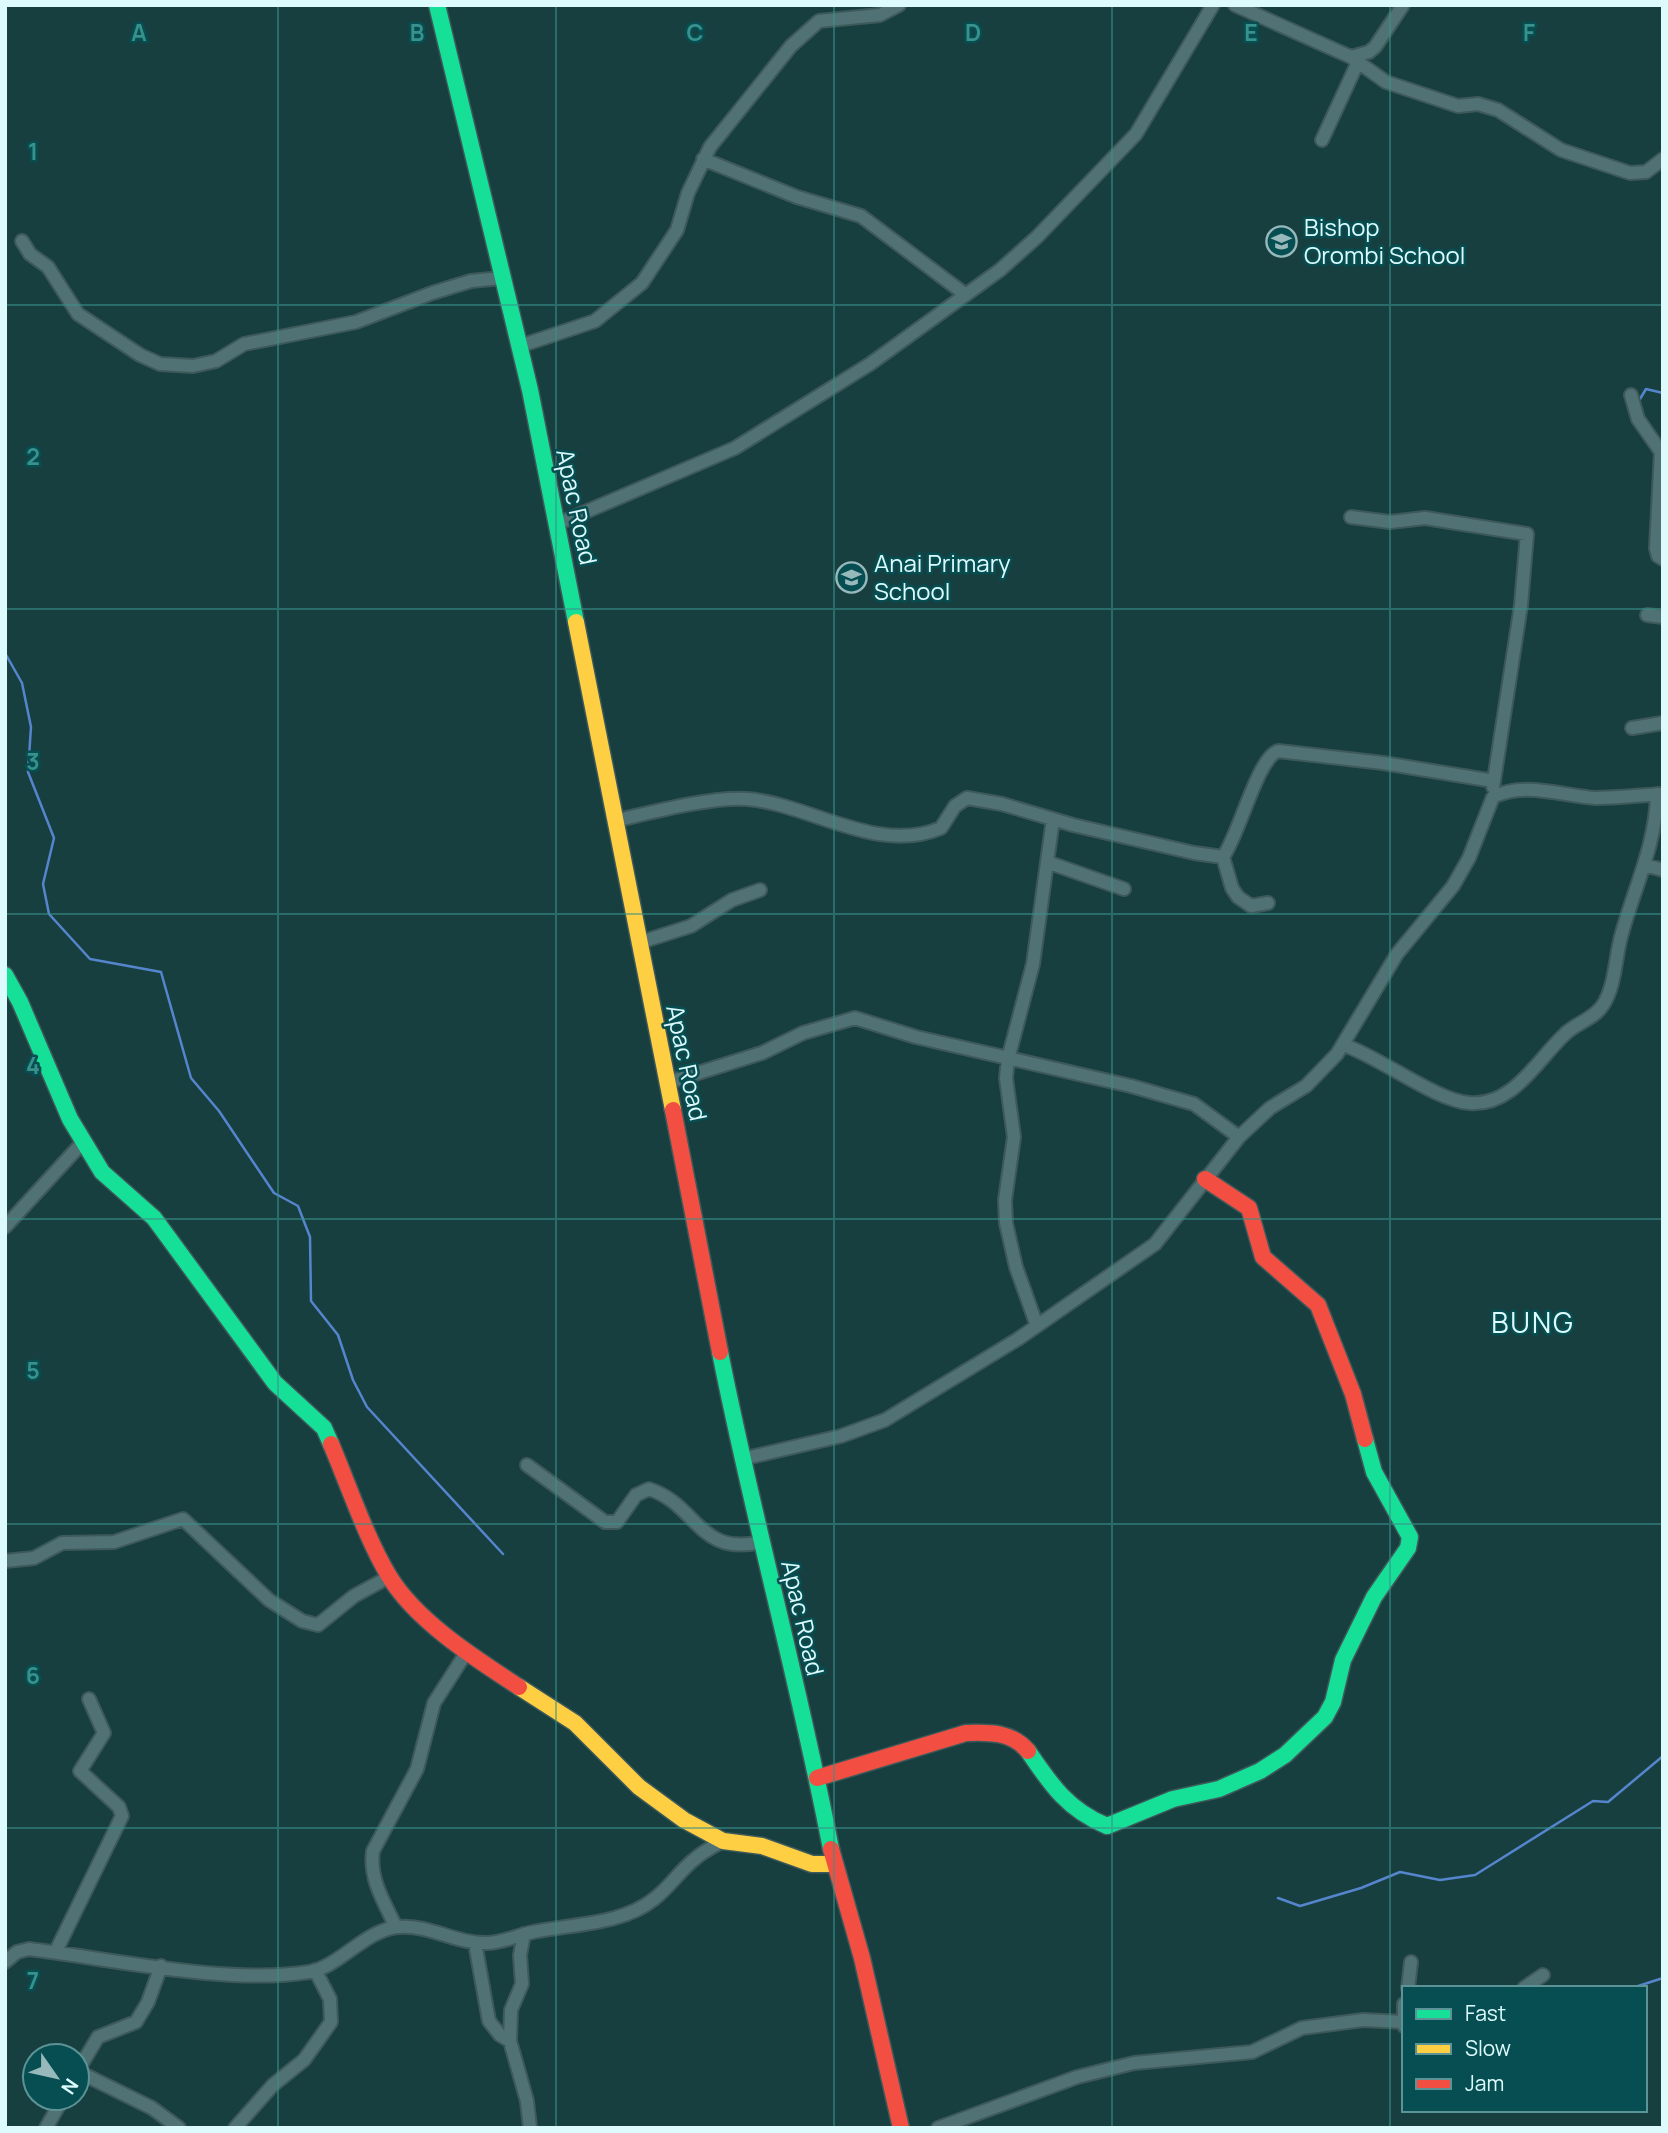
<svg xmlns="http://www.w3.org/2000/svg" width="1668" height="2133" font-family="Manrope,sans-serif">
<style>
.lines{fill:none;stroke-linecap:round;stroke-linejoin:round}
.stream{stroke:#5585cc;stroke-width:2.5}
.street-casing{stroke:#3e595a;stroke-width:16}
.fast-casing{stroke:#3e595a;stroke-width:19}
.slow-casing{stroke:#3e595a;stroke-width:19}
.jam-casing{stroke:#3e595a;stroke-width:19}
.street{stroke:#517274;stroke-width:12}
.fast{stroke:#16e098;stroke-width:16}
.slow{stroke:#ffcf43;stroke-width:16}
.jam{stroke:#f24e42;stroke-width:16}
.grid{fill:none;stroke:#38918b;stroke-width:2;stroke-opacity:0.55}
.labels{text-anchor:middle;stroke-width:5;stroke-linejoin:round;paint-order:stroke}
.poi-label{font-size:24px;fill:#ddfbfd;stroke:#064e51;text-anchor:start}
.street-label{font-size:24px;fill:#ddfbfd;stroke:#064e51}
.quarter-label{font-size:28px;letter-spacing:2px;fill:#ddfbfd;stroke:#064e51}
.grid-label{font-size:23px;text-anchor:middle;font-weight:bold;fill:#38918b;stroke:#064e51;stroke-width:5;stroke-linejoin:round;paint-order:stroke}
</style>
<rect width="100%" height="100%" fill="#173f40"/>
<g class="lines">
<path class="stream" d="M1640,399L1646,389L1663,393
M5,653L22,683L31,727L28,772L54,838L43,884L49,914L90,959L161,972L191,1078L219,1111L274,1193L298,1206L310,1237L311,1301L338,1335L353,1380L367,1407L503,1554
M1278,1898L1300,1906L1361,1888L1400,1872L1440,1880L1475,1875L1593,1801L1608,1802L1663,1756
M1632,1988L1663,1978"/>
<defs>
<path id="street" d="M1235,5L1351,57L1386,82L1458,106L1478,104L1498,110L1561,150L1630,173L1646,172L1663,159
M1351,57L1369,52L1375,47L1403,5
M1322,140L1358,62
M703,159L797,197L861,216L966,295
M22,241L30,254L48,267L78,314L140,355L160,364L193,366L216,361L244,344L356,322L432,293L471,281L502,278
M520,346L595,321L642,283L677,230L688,193L710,147L791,46L819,21L880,15L899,5
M1631,395L1638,419L1661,452L1656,548L1658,556L1663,559
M1351,517L1390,522L1425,518L1527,534L1521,605L1493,787
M557,524L735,448L870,364L1000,270L1037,237L1136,134L1213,5
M1647,615L1663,617
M1632,728L1663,723
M614,821C649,813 713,796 747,799C810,804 877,855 941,828L955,806L967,798L1002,804L1073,825L1194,853L1223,857C1240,833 1257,759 1278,751L1383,763L1494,781
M1223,857L1232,888L1238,897L1251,906L1268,903
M1047,862L1124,889
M1645,865L1663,870
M638,943L691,926L732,900L760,890
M1344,1045C1381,1058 1435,1100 1469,1103C1513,1107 1537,1060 1565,1034C1576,1023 1594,1019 1603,1005C1616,985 1615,956 1622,933C1635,886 1656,844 1657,794
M666,1083L762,1053L803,1033L855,1018L916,1037L1131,1086L1194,1104L1239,1137
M5,1227L83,1142
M1037,1326L1016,1267L1006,1223L1005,1200L1014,1137L1006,1078L1008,1059L1033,964L1053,819
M742,1459L841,1436L885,1420L1018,1339L1155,1244L1239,1137L1270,1108L1306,1086L1337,1054L1397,954L1453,886L1469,858L1493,797C1524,781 1563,796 1596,798C1618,798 1641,795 1663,794
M527,1465L605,1522H617L636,1495L649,1489C698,1505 698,1557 762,1542
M5,1561L34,1558L62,1543L114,1542L183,1519L269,1600L302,1621L318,1625L354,1596L389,1577
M396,1927C384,1902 369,1879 373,1851L417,1769L434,1703L466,1653
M524,1934L520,1955L522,1984L511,2010L510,2041L527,2101L530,2128
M475,1943L489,2021L500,2035L510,2041
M56,1951L122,1816L119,1807L80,1771L104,1733L89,1699
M5,1962L17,1952L29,1949C111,1959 229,1985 309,1972C339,1967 365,1930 398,1927C429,1924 456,1944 487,1943C502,1943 518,1935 533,1932C572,1924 622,1925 654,1899C670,1887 680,1870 696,1858C704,1851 714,1846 723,1841
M1408,1988L1411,1962
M1524,1988L1543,1975
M1404,2004V2026
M77,2071L152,2108L179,2128
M77,2072L98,2037L136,2022L148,2002L161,1966
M46,2128L63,2098
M235,2128L273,2085L304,2060L331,2022L330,1999L315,1970
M938,2128L1077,2077L1134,2063L1252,2052L1302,2028L1363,2020L1404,2022"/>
<path id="fast" d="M437,5L530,390L576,622
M5,975L20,1002L70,1119L102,1172L154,1218L275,1383L324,1428L331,1444
M720,1352C753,1519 799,1682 831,1849
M1028,1751C1051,1785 1068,1810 1107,1826L1173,1799L1219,1789L1260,1771L1285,1755L1325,1717L1333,1702L1343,1660L1374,1597L1408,1548L1410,1537L1374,1472L1365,1439"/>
<path id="slow" d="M576,622L673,1110
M519,1687L575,1723L639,1787L684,1820L723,1841L762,1846L812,1864H834"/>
<path id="jam" d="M673,1110L720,1352
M1205,1179L1249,1208L1263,1257L1318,1305L1353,1394L1365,1439
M331,1444C348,1484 367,1540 389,1576C416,1621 476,1659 519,1687
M817,1778L966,1733C990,1732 1012,1732 1028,1751
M831,1849L862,1958L901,2128"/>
</defs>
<use href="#street" class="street-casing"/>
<use href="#fast" class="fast-casing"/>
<use href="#slow" class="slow-casing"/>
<use href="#jam" class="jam-casing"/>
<use href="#street" class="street"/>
<use href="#fast" class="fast"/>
<use href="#slow" class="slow"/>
<use href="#jam" class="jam"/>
</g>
<path class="grid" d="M278,5V2128M556,5V2128M834,5V2128M1112,5V2128M1390,5V2128M5,305H1663M5,609H1663M5,914H1663M5,1219H1663M5,1524H1663M5,1828H1663"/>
<defs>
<symbol id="school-ring" viewBox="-11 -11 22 22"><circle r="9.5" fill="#064e51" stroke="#98b9bb" stroke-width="1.5"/><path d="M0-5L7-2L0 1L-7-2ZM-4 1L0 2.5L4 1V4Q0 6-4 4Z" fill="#98b9bb"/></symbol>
</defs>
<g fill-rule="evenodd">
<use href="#school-ring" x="1264" y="224" width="35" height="35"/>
<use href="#school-ring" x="834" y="560" width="35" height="35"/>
</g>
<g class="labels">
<g class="poi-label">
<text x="1304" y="236">Bishop<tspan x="1304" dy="28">Orombi School</tspan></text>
<text x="874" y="572">Anai Primary<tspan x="874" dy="28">School</tspan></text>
</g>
<g class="street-label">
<text transform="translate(576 507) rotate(78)" y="8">Apac Road</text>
<text transform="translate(686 1063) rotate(78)" y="8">Apac Road</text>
<text transform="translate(802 1618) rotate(77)" y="8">Apac Road</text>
</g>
<g class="quarter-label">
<text x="1533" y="1333">BUNG</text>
</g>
</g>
<g class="grid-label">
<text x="139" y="41">A</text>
<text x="417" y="41">B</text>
<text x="695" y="41">C</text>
<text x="973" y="41">D</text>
<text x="1251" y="41">E</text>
<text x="1529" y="41">F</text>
<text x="33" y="160">1</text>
<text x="33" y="465">2</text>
<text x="33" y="770">3</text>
<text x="33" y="1074">4</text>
<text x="33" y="1379">5</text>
<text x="33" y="1684">6</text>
<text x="33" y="1989">7</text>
</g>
<rect width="1668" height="2133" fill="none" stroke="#ddfbfd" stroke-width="14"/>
<rect x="1402" y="1986" width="245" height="126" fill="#064e51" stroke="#5c9396" stroke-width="2"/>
<rect x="1416" y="2009" width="35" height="10" fill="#16e098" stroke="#5c9396" stroke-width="2"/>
<text x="1465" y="2021" font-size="21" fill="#ddfbfd">Fast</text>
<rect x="1416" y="2044" width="35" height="10" fill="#ffcf43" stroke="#5c9396" stroke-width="2"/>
<text x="1465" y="2056" font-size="21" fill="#ddfbfd">Slow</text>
<rect x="1416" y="2079" width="35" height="10" fill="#f24e42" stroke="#5c9396" stroke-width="2"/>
<text x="1465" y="2091" font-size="21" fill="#ddfbfd">Jam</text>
<g transform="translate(56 2077) rotate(124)"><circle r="33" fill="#064e51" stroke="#5c9396" stroke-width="2"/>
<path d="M0-5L12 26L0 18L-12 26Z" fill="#98b9bb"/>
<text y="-10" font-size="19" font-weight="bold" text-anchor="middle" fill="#ddfbfd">N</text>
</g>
</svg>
